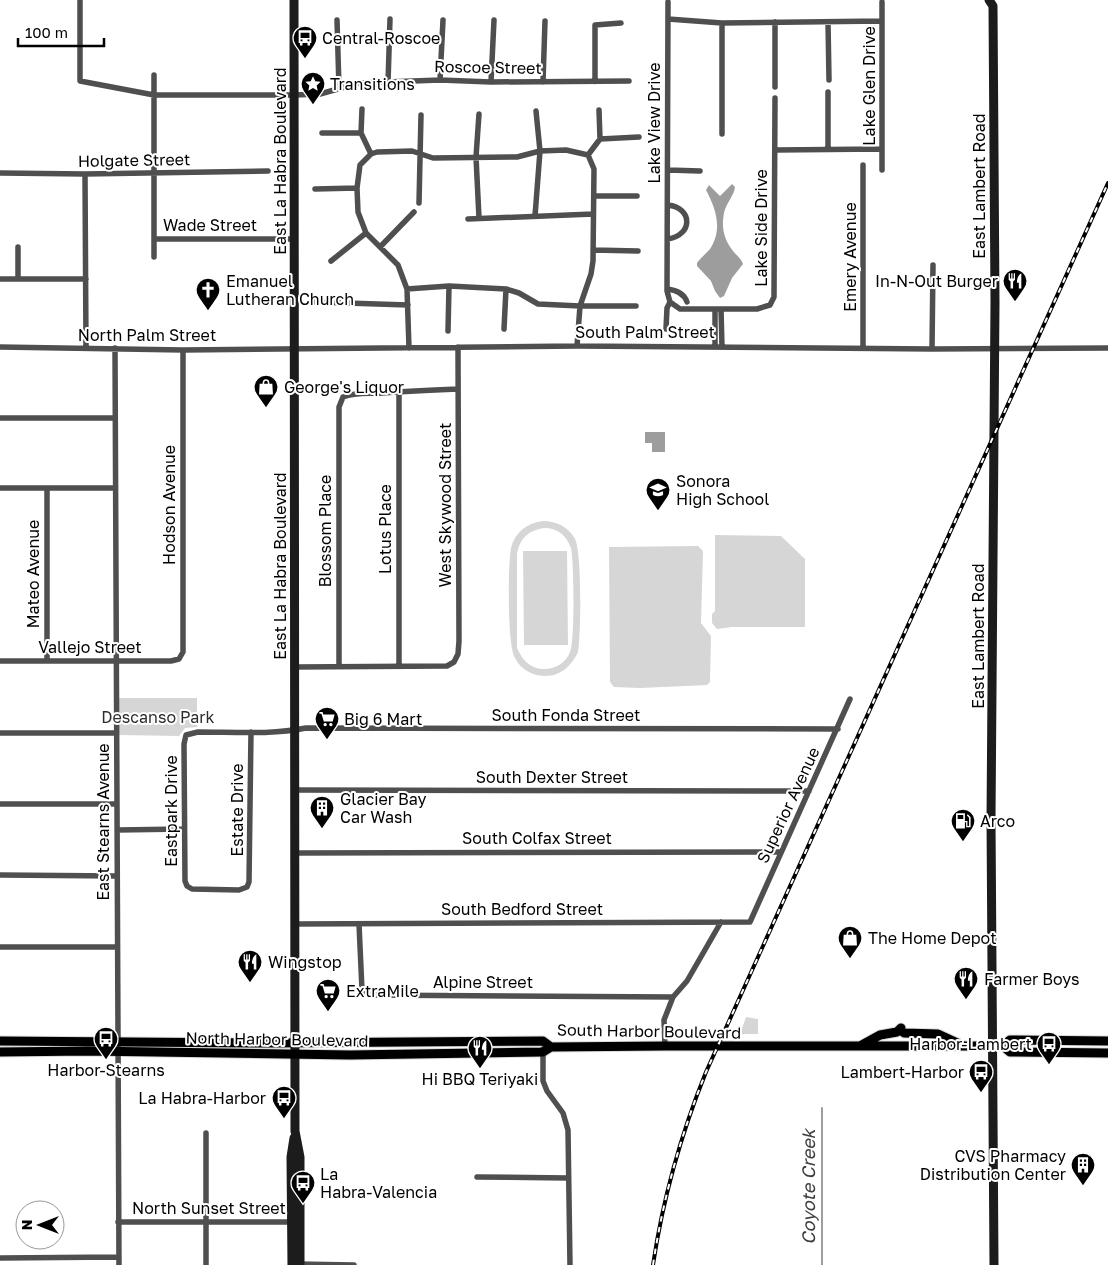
<svg xmlns="http://www.w3.org/2000/svg" width="1108" height="1265" font-family="'Golos Text',sans-serif">
<style>
.green{fill:#d6d6d6;fill-rule:evenodd}
.water{fill:#9d9d9d}
.lines{fill:none;stroke-linecap:round;stroke-linejoin:round}
.stream{stroke:#9d9d9d;stroke-width:2}
.primary-casing{stroke:#dbdbdb;stroke-width:11}
.minor{stroke:#4f4f4f;stroke-width:5.5}
.secondary{stroke:#1c1c1c;stroke-width:9}
.primary{stroke:#000;stroke-width:9}
.rail-casing{stroke:#000;stroke-width:4}
.rail{stroke:#fff;stroke-width:2;stroke-dasharray:5.5;stroke-linecap:butt}
.labels{text-anchor:middle;stroke-width:4;stroke-linejoin:round;paint-order:stroke}
.poi-label{font-size:16px;fill:#000;stroke:#fff;text-anchor:start}
.street-label{font-size:16px;fill:#000;stroke:#fff}
.park-label{font-size:16px;fill:#2d2d2d;stroke:#fff}
.water-label{font-size:18px;font-style:italic;fill:#3e3e3e;stroke:#fff}
</style>
<rect width="100%" height="100%" fill="#fff"/>
<path class="green" d="M543,521C556,521 569,527 575,539C582,552 581,637 578,652C572,665 561,676 546,676C533,676 521,670 515,658C507,645 508,565 511,548C515,532 527,523 543,521ZM544,528C558,528 566,535 571,548C574,561 575,641 570,652C566,663 554,670 542,669C529,668 522,659 517,648V553C520,538 529,530 544,528Z
M715,535L781,536L805,559V627H732L717,629L712,623V614L715,611Z
M698,546L703,551L701,623L711,636L710,682L707,685L640,688L614,687L610,682L609,547Z
M523,551H567L568,645H524Z
M119,698H197V727L185,728L179,736L119,735Z
M746,1017L758,1019V1034H740Z"/>
<path class="water" d="M732,184L735,187C734,196 726,203 724,213C721,227 724,240 733,251C737,256 741,258 743,264L732,278L724,296L720,298L715,291L711,281L697,266V263C700,258 706,254 710,249C723,229 716,209 706,190L709,185L720,196Z
M645,432H665V452H652V443H645Z"/>
<g class="lines">
<path class="stream" d="M822,1108V1265"/>
<defs>
<path id="primary" d="M904,1033L938,1034L962,1045
M0,1041L269,1043L543,1041L551,1047L665,1046H1003L1010,1052L1108,1053
M860,1046L880,1035L897,1032L901,1028
M1003,1046L1010,1040L1108,1041
M0,1052L88,1051L350,1055L543,1052L551,1047"/>
</defs>
<use href="#primary" class="primary-casing"/>
<path class="minor" d="M80,0V81L154,95H295L320,94L359,83L440,80L491,82L629,81
M668,2L667,291L670,302L680,309H757L770,305L774,297L775,98
M882,2V170
M668,19L722,23L882,21
M337,20L339,88
M775,22V87
M828,22L829,80
M154,75V257
M440,80L443,20
M491,82L494,20
M543,82L545,21
M595,82V25L621,23
M388,83L390,19
M828,92V149
M362,109L361,133L371,154
M599,110L600,139
M479,114L476,157L479,218
M322,133H361
M722,134V23
M775,150L882,149
M371,154L377,152L412,151L433,158L517,157L540,151L566,150L588,155
M371,154L360,165L357,188L358,212L366,233L398,265L407,289L409,348
M588,155L600,139L639,137
M863,165V348
M668,170L700,171
M0,173L85,174L268,171
M85,174L86,348
M315,189L357,188
M594,196H637
M419,203L421,115
M668,205C693,208 693,235 668,239
M535,216L540,151L536,111
M468,219L593,214
M154,239H295
M18,247V279
M380,247L414,212
M593,250L638,251
M331,261L366,233
M0,279H86
M407,289L449,286L506,289L519,293L538,304L580,306H636
M667,289C676,290 684,293 687,302
M315,302L408,305
M715,309V347
M721,309L722,347
M504,329L506,289
M666,329L667,308L670,302
M448,331L449,286
M577,346L580,306L591,274L593,261L594,169L588,155
M0,347L183,350L577,346L932,349L1108,348
M115,348L119,1265
M932,349L933,265
M0,418H115
M0,488H115
M47,488V660
M0,661H171L179,659L183,652V350
M339,666V407L343,397C356,392 368,394 382,393C408,391 432,390 458,389
M399,666V391
M295,667L447,666L454,662L458,654L459,641L458,347
M251,732L249,882L247,887L239,890L192,889L187,886L185,881L184,744L186,735L198,732C234,732 271,735 306,728L838,729
M0,733H116
M295,790L809,791
M0,804H117
M117,830L184,829
M295,853L780,852
M0,875L117,876
M295,924L750,922L850,699
M359,924L362,990L365,995L673,997
M0,947H117
M665,1046L664,1020L673,997L687,981L721,922
M543,1049V1081L547,1091L563,1113L568,1130L570,1265
M206,1133V1265
M477,1177L568,1178
M118,1222H293
M0,1258L119,1257
M297,1264L354,1265"/>
<path class="secondary" d="M294,0L295,1131L300,1157V1265
M989,0L993,6L995,302L991,819L994,1265
M292,1265L291,1157L294,1138"/>
<use href="#primary" class="primary"/>
<defs>
<path id="rail" d="M653,1265C663,1198 681,1134 706,1072L1108,183"/>
</defs>
<use href="#rail" class="rail-casing"/>
<use href="#rail" class="rail"/>
</g>
<defs>
<symbol id="bus-pin" viewBox="-11 -11 22 30"><path d="M0 17L-7.5 6A9.5 9.5 0 1 1 7.5 6Z" fill="#000" stroke="#fff"/><path d="M-5-6H5V4H4V6H2V4H-2V6H-4V4H-5ZM-3.5-4V0h7V-4ZM-3.5 1.2v1.5H-2V1.2ZM2 1.2v1.5H3.5V1.2Z" fill="#fff"/></symbol>
<symbol id="sight-pin" viewBox="-11 -11 22 30"><path d="M0 17L-7.5 6A9.5 9.5 0 1 1 7.5 6Z" fill="#000" stroke="#fff"/><path d="M0-6L1.8-2.2L6-1.7L2.9 1.2L3.7 5.4L0 3.3L-3.7 5.4L-2.9 1.2L-6-1.7L-1.8-2.2Z" fill="#fff"/></symbol>
<symbol id="restaurant-pin" viewBox="-11 -11 22 30"><path d="M0 17L-7.5 6A9.5 9.5 0 1 1 7.5 6Z" fill="#000" stroke="#fff"/><path d="M-5-6h1v4h1v-4h1v4h1v-4h1v5L-1.5 .5V6h-2V.5L-5-1ZM5-6V6H3V1.5H1.5Q1.5-4 5-6Z" fill="#fff"/></symbol>
<symbol id="church-pin" viewBox="-11 -11 22 30"><path d="M0 17L-7.5 6A9.5 9.5 0 1 1 7.5 6Z" fill="#000" stroke="#fff"/><path d="M-1.2-6h2.4v3.5h3.3v2.4h-3.3V6h-2.4V-.1h-3.3v-2.4h3.3Z" fill="#fff"/></symbol>
<symbol id="shop-pin" viewBox="-11 -11 22 30"><path d="M0 17L-7.5 6A9.5 9.5 0 1 1 7.5 6Z" fill="#000" stroke="#fff"/><path d="M-5-2.5h2.3a2.7 3.5 0 0 1 5.4 0H5L5.5 6h-11ZM-1.5-2.5h3a1.5 2.3 0 0 0-3 0Z" fill="#fff"/></symbol>
<symbol id="school-pin" viewBox="-11 -11 22 30"><path d="M0 17L-7.5 6A9.5 9.5 0 1 1 7.5 6Z" fill="#000" stroke="#fff"/><path d="M0-5L7-2L0 1L-7-2ZM-4 1L0 2.5L4 1V4Q0 6-4 4Z" fill="#fff"/></symbol>
<symbol id="supermarket-pin" viewBox="-11 -11 22 30"><path d="M0 17L-7.5 6A9.5 9.5 0 1 1 7.5 6Z" fill="#000" stroke="#fff"/><path d="M-6-5.5h2.5l.6 2H6L4.5 2H-2.5L-4.4-4H-6ZM-1.5 3.2a1.3 1.3 0 1 0 .1 0ZM3 3.2a1.3 1.3 0 1 0 .1 0Z" fill="#fff"/></symbol>
<symbol id="building-pin" viewBox="-11 -11 22 30"><path d="M0 17L-7.5 6A9.5 9.5 0 1 1 7.5 6Z" fill="#000" stroke="#fff"/><path d="M-4-6H4V6H1V3H-1V6H-4ZM-2.5-4.3h1.7v1.8h-1.7ZM.8-4.3h1.7v1.8H.8ZM-2.5-1h1.7V.8h-1.7ZM.8-1h1.7V.8H.8Z" fill="#fff"/></symbol>
<symbol id="fuel-pin" viewBox="-11 -11 22 30"><path d="M0 17L-7.5 6A9.5 9.5 0 1 1 7.5 6Z" fill="#000" stroke="#fff"/><path d="M-5.5-6h7V0h2V4h1.3V-2.5L3-4.5l.8-.8L6-3V5H2.5V1h-1V6h-7ZM-4.2-4.7v3.2H.2V-4.7Z" fill="#fff"/></symbol>
</defs>
<g fill-rule="evenodd">
<use href="#bus-pin" x="291" y="24" width="28" height="38"/>
<use href="#sight-pin" x="299" y="70" width="28" height="38"/>
<use href="#restaurant-pin" x="1001" y="267" width="28" height="38"/>
<use href="#church-pin" x="194" y="276" width="28" height="38"/>
<use href="#shop-pin" x="252" y="373" width="28" height="38"/>
<use href="#school-pin" x="644" y="476" width="28" height="38"/>
<use href="#supermarket-pin" x="313" y="705" width="28" height="38"/>
<use href="#building-pin" x="308" y="794" width="28" height="38"/>
<use href="#fuel-pin" x="949" y="807" width="28" height="38"/>
<use href="#shop-pin" x="836" y="924" width="28" height="38"/>
<use href="#restaurant-pin" x="236" y="948" width="28" height="38"/>
<use href="#restaurant-pin" x="952" y="965" width="28" height="38"/>
<use href="#supermarket-pin" x="314" y="977" width="28" height="38"/>
<use href="#bus-pin" x="92" y="1025" width="28" height="38"/>
<use href="#bus-pin" x="1035" y="1030" width="28" height="38"/>
<use href="#restaurant-pin" x="466" y="1034" width="28" height="38"/>
<use href="#bus-pin" x="967" y="1058" width="28" height="38"/>
<use href="#bus-pin" x="270" y="1084" width="28" height="38"/>
<use href="#building-pin" x="1069" y="1151" width="28" height="38"/>
<use href="#bus-pin" x="289" y="1169" width="28" height="38"/>
</g>
<g class="labels">
<g class="poi-label">
<text x="322" y="44">Central-Roscoe</text>
<text x="330" y="90">Transitions</text>
<text x="226" y="287">Emanuel<tspan x="226" dy="18">Lutheran Church</tspan></text>
<text x="998" y="287" text-anchor="end">In-N-Out Burger</text>
<text x="284" y="393">George's Liquor</text>
<text x="676" y="487">Sonora<tspan x="676" dy="18">High School</tspan></text>
<text x="344" y="725">Big 6 Mart</text>
<text x="340" y="805">Glacier Bay<tspan x="340" dy="18">Car Wash</tspan></text>
<text x="980" y="827">Arco</text>
<text x="868" y="944">The Home Depot</text>
<text x="268" y="968">Wingstop</text>
<text x="984" y="985">Farmer Boys</text>
<text x="346" y="997">ExtraMile</text>
<text x="1032" y="1050" text-anchor="end">Harbor-Lambert</text>
<text x="106" y="1076" text-anchor="middle">Harbor-Stearns</text>
<text x="964" y="1078" text-anchor="end">Lambert-Harbor</text>
<text x="480" y="1085" text-anchor="middle">Hi BBQ Teriyaki</text>
<text x="266" y="1104" text-anchor="end">La Habra-Harbor</text>
<text x="1066" y="1162" text-anchor="end">CVS Pharmacy<tspan x="1066" dy="18">Distribution Center</tspan></text>
<text x="320" y="1180">La<tspan x="320" dy="18">Habra-Valencia</tspan></text>
</g>
<g class="street-label">
<text transform="translate(488 67) rotate(1)" y="6">Roscoe Street</text>
<text transform="translate(869 86) rotate(-90)" y="6">Lake Glen Drive</text>
<text transform="translate(654 123) rotate(-90)" y="6">Lake View Drive</text>
<text transform="translate(134 160) rotate(-1)" y="6">Holgate Street</text>
<text transform="translate(280 161) rotate(-90)" y="6">East La Habra Boulevard</text>
<text transform="translate(979 186) rotate(-90)" y="6">East Lambert Road</text>
<text x="210" y="231">Wade Street</text>
<text transform="translate(761 228) rotate(-90)" y="6">Lake Side Drive</text>
<text transform="translate(850 257) rotate(-90)" y="6">Emery Avenue</text>
<text x="645" y="338">South Palm Street</text>
<text x="147" y="341">North Palm Street</text>
<text transform="translate(169 505) rotate(-90)" y="6">Hodson Avenue</text>
<text transform="translate(445 505) rotate(-90)" y="6">West Skywood Street</text>
<text transform="translate(385 529) rotate(-90)" y="6">Lotus Place</text>
<text transform="translate(325 531) rotate(-90)" y="6">Blossom Place</text>
<text transform="translate(280 566) rotate(-90)" y="6">East La Habra Boulevard</text>
<text transform="translate(33 574) rotate(-90)" y="6">Mateo Avenue</text>
<text transform="translate(978 636) rotate(-90)" y="6">East Lambert Road</text>
<text x="90" y="653">Vallejo Street</text>
<text x="566" y="721">South Fonda Street</text>
<text x="552" y="783">South Dexter Street</text>
<text transform="translate(788 805) rotate(-65)" y="6">Superior Avenue</text>
<text transform="translate(237 810) rotate(-90)" y="6">Estate Drive</text>
<text transform="translate(171 811) rotate(-90)" y="6">Eastpark Drive</text>
<text transform="translate(103 822) rotate(-90)" y="6">East Stearns Avenue</text>
<text x="537" y="844">South Colfax Street</text>
<text x="522" y="915">South Bedford Street</text>
<text x="483" y="988">Alpine Street</text>
<text transform="translate(649 1031) rotate(1)" y="6">South Harbor Boulevard</text>
<text transform="translate(277 1039) rotate(1)" y="6">North Harbor Boulevard</text>
<text x="209" y="1214">North Sunset Street</text>
</g>
<g class="park-label">
<text x="158" y="723">Descanso Park</text>
</g>
<g class="water-label">
<text transform="translate(809 1187) rotate(-90)" y="6">Coyote Creek</text>
</g>
</g>
<g transform="translate(40 1225) rotate(270)"><circle r="24" fill="#ffffff" stroke="#999999"/>
<path d="M0-4L9 19L0 12L-9 19Z" fill="#000000"/>
<text y="-8" font-size="14" font-weight="bold" text-anchor="middle" fill="#000000">N</text>
</g>
<path d="M18 38v8h86v-8" fill="none" stroke="#000000" stroke-width="2.5"/>
<text x="25" y="38" font-size="15" fill="#000000" stroke="#ffffff" stroke-width="4" paint-order="stroke">100 m</text>
</svg>
